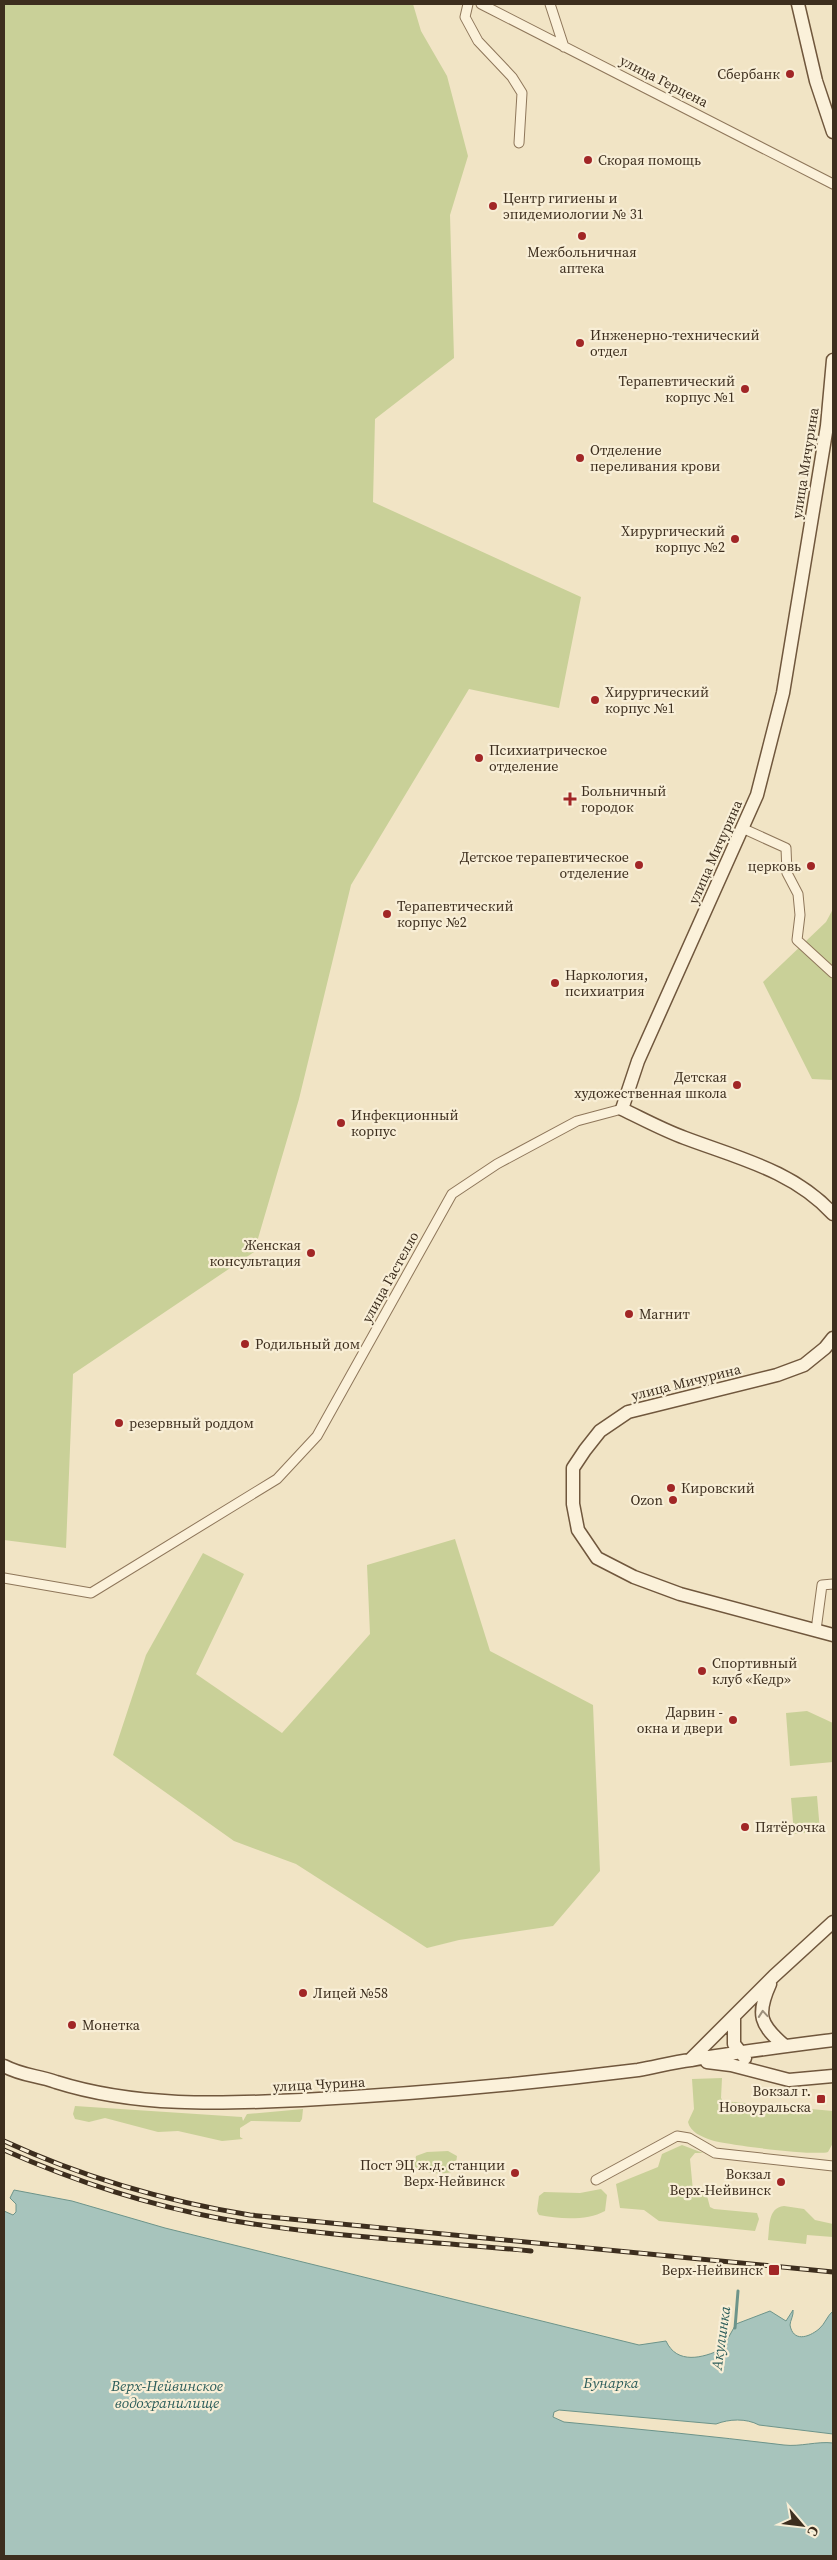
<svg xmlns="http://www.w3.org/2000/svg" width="837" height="2560" font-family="'Source Serif 4',serif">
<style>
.green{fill:#c9d098}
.water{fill:#a7c4bc;stroke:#6d948a}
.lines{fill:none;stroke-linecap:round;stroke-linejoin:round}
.stream{stroke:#6d948a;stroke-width:3}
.street-casing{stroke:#8e765a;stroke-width:11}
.secondary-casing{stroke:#70573d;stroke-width:15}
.street{stroke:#fbf1da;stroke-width:9}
.secondary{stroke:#fbf1da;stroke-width:12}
.rail-casing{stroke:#3d2e1e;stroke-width:5}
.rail{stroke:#f8eed6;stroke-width:3;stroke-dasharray:9;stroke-linecap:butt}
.oneway{stroke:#9c907c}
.poi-dot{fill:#a12626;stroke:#f8eed6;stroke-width:2}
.labels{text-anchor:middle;stroke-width:4.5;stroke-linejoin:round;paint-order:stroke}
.poi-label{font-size:14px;fill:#3d2e1e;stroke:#f8eed6;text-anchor:start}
.street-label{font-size:14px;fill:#3d2e1e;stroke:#f8eed6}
.water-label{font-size:15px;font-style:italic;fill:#2d5e5b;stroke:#f8eed6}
</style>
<rect width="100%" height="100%" fill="#f1e4c5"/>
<path class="green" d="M4,4H413L421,31L447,76L468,156L450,215L454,358L375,419L373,502L581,597L559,708L469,689L351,885L299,1099L254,1252L73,1374L66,1548L4,1540Z
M833,909V1080L812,1079L763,982L826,922Z
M455,1539L490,1651L593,1705L600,1871L553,1926L459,1940L427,1948L296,1864L234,1841L113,1755L146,1655L203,1553L244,1574L196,1674L282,1733L370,1634L367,1565Z
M807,1711L833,1723V1762L790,1766L786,1713Z
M817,1796L820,1831L794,1834L791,1798Z
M722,2078L721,2098L723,2101L833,2111V2143L828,2152C816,2156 726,2145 711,2140C702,2137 690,2132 688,2122L694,2109L692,2079Z
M75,2106L242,2117L243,2121L247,2114L303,2109L302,2119L300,2122L251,2121L240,2128V2137L243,2139L222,2141L178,2131L158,2132L105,2118L89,2122L75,2119L73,2114Z
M682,2145L703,2153H695L690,2159L693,2191L707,2196L710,2207L714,2209L757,2213L759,2219L755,2231L659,2221L644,2210L620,2208L616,2184L658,2167L662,2154Z
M448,2151L457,2156L455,2171C444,2175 423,2174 414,2166L416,2156L427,2152Z
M601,2189L607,2195L605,2211C587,2221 559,2219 539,2215L537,2211L539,2196L544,2192L580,2193Z
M784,2206L804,2209L815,2220L833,2224V2237L807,2235L806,2244L768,2240C770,2227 767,2208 784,2206Z"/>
<path class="water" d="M14,2190L72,2201L165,2228L639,2345L666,2341C677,2365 703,2358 722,2349L736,2324L770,2311L786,2321L793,2310C794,2315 790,2321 790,2325C793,2342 808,2338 819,2329C825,2324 827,2316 833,2311V2434L759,2425C746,2418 729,2419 716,2424L559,2410L554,2412L553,2417L564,2422C638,2429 711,2436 784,2445C800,2447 817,2441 833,2443V2556H4V2211L13,2215L16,2212V2204L10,2198Z"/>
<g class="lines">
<path class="stream" d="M735,2328L738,2291"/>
<defs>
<path id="street" d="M468,4L465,17L478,41L512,77L522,93L519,143
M481,4L833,184
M550,4L564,47
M742,828L786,848L787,873L798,894L800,915L797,940L833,973
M4,1578L91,1593L277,1479L317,1436L452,1194L497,1164L577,1121L622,1109
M816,1630L822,1585L833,1584
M596,2180L677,2136L689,2138L715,2153L833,2166"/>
<path id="secondary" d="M798,4L816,81L833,132
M833,360L827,426L783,693L757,795L638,1061L622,1109C643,1119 663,1130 685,1138C738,1158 794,1171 833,1214
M833,1338L825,1348L804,1365L777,1375L628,1412L600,1431L585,1450L573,1468V1504L578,1530L597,1558L634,1577L680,1594L833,1635
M770,1984C756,2015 760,2025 785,2046
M734,2017V2044L745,2058
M690,2060L774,1976L833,1922
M707,2062L731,2065L789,2080L833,2076
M4,2066C23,2076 36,2075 56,2082C135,2107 220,2104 302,2100C414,2094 526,2084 638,2070C656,2067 673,2062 691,2060C738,2052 786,2046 833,2040"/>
</defs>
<use href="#street" class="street-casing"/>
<use href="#secondary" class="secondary-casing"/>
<use href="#street" class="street"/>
<use href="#secondary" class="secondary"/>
<defs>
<path id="rail" d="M4,2141C82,2177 165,2201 250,2215L833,2272
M4,2150C74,2181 148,2205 223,2219C324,2237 429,2241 531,2251"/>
</defs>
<use href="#rail" class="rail-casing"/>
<use href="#rail" class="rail"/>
</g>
<defs><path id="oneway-chevron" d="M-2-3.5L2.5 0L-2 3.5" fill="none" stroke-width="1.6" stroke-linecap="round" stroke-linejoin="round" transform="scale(1.25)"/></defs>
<use class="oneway" href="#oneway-chevron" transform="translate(763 2014) rotate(-95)"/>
<g class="poi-dot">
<circle cx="790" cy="74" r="5"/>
<circle cx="588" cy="160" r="5"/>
<circle cx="493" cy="206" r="5"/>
<circle cx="582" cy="236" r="5"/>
<circle cx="580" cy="343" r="5"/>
<circle cx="745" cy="389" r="5"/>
<circle cx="580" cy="458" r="5"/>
<circle cx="735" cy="539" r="5"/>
<circle cx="595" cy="700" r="5"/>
<circle cx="479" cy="758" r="5"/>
<path d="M567.5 791.5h5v5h5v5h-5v5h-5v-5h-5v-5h5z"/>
<circle cx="639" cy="865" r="5"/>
<circle cx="811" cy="866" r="5"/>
<circle cx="387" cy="914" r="5"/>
<circle cx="555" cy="983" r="5"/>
<circle cx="737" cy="1085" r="5"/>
<circle cx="341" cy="1123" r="5"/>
<circle cx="311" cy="1253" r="5"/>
<circle cx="629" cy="1314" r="5"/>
<circle cx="245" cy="1344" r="5"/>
<circle cx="119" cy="1423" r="5"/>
<circle cx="671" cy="1488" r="5"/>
<circle cx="673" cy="1500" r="5"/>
<circle cx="702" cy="1671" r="5"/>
<circle cx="733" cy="1720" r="5"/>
<circle cx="745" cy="1827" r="5"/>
<circle cx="303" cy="1993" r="5"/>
<circle cx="72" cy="2025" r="5"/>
<rect x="816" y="2094" width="10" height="10" rx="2.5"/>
<circle cx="515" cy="2173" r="5"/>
<circle cx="781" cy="2182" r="5"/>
<rect x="768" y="2264" width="12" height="12" rx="2.5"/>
</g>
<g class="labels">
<g class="poi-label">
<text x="780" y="79" text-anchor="end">Сбербанк</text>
<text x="598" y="165">Скорая помощь</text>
<text x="503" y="203">Центр гигиены и<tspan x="503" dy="16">эпидемиологии № 31</tspan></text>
<text x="582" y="257" text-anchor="middle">Межбольничная<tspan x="582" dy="16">аптека</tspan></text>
<text x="590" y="340">Инженерно-технический<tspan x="590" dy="16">отдел</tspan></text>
<text x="735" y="386" text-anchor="end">Терапевтический<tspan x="735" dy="16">корпус №1</tspan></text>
<text x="590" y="455">Отделение<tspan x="590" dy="16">переливания крови</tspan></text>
<text x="725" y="536" text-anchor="end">Хирургический<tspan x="725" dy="16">корпус №2</tspan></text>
<text x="605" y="697">Хирургический<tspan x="605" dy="16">корпус №1</tspan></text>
<text x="489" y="755">Психиатрическое<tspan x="489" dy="16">отделение</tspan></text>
<text x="581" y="796">Больничный<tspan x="581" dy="16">городок</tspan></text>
<text x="629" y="862" text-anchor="end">Детское терапевтическое<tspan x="629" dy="16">отделение</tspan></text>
<text x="801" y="871" text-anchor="end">церковь</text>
<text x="397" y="911">Терапевтический<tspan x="397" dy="16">корпус №2</tspan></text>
<text x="565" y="980">Наркология,<tspan x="565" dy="16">психиатрия</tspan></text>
<text x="727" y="1082" text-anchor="end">Детская<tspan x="727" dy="16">художественная школа</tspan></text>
<text x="351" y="1120">Инфекционный<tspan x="351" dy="16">корпус</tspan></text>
<text x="301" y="1250" text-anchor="end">Женская<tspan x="301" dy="16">консультация</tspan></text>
<text x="639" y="1319">Магнит</text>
<text x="255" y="1349">Родильный дом</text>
<text x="129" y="1428">резервный роддом</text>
<text x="681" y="1493">Кировский</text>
<text x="663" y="1505" text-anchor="end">Ozon</text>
<text x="712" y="1668">Спортивный<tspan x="712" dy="16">клуб «Кедр»</tspan></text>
<text x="723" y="1717" text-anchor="end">Дарвин -<tspan x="723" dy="16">окна и двери</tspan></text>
<text x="755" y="1832">Пятёрочка</text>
<text x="313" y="1998">Лицей №58</text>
<text x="82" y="2030">Монетка</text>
<text x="811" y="2096" text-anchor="end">Вокзал г.<tspan x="811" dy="16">Новоуральска</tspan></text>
<text x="505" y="2170" text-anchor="end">Пост ЭЦ ж.д. станции<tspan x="505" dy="16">Верх-Нейвинск</tspan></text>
<text x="771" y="2179" text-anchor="end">Вокзал<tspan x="771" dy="16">Верх-Нейвинск</tspan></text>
<text x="763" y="2275" text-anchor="end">Верх-Нейвинск</text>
</g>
<g class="street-label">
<text transform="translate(664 81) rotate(27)" y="5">улица Герцена</text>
<text transform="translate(805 463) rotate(-81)" y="5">улица Мичурина</text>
<text transform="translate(715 852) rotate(-66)" y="5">улица Мичурина</text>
<text transform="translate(390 1277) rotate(-61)" y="5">улица Гастелло</text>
<text transform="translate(686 1382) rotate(-14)" y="5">улица Мичурина</text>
<text transform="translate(319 2084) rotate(-3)" y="5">улица Чурина</text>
</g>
<g class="water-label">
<text transform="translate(721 2338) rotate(-82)" y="5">Акулинка</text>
<text x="611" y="2388">Бунарка</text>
<text x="167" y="2391">Верх-Нейвинское<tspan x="167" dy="17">водохранилище</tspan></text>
</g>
</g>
<rect width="837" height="2560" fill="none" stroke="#3d2e1e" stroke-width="10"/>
<g transform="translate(802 2525) rotate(118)" stroke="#f8eed6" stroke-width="4" paint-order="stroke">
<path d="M0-4L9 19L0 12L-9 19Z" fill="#3d2e1e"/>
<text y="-8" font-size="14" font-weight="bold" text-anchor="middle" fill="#3d2e1e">С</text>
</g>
</svg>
